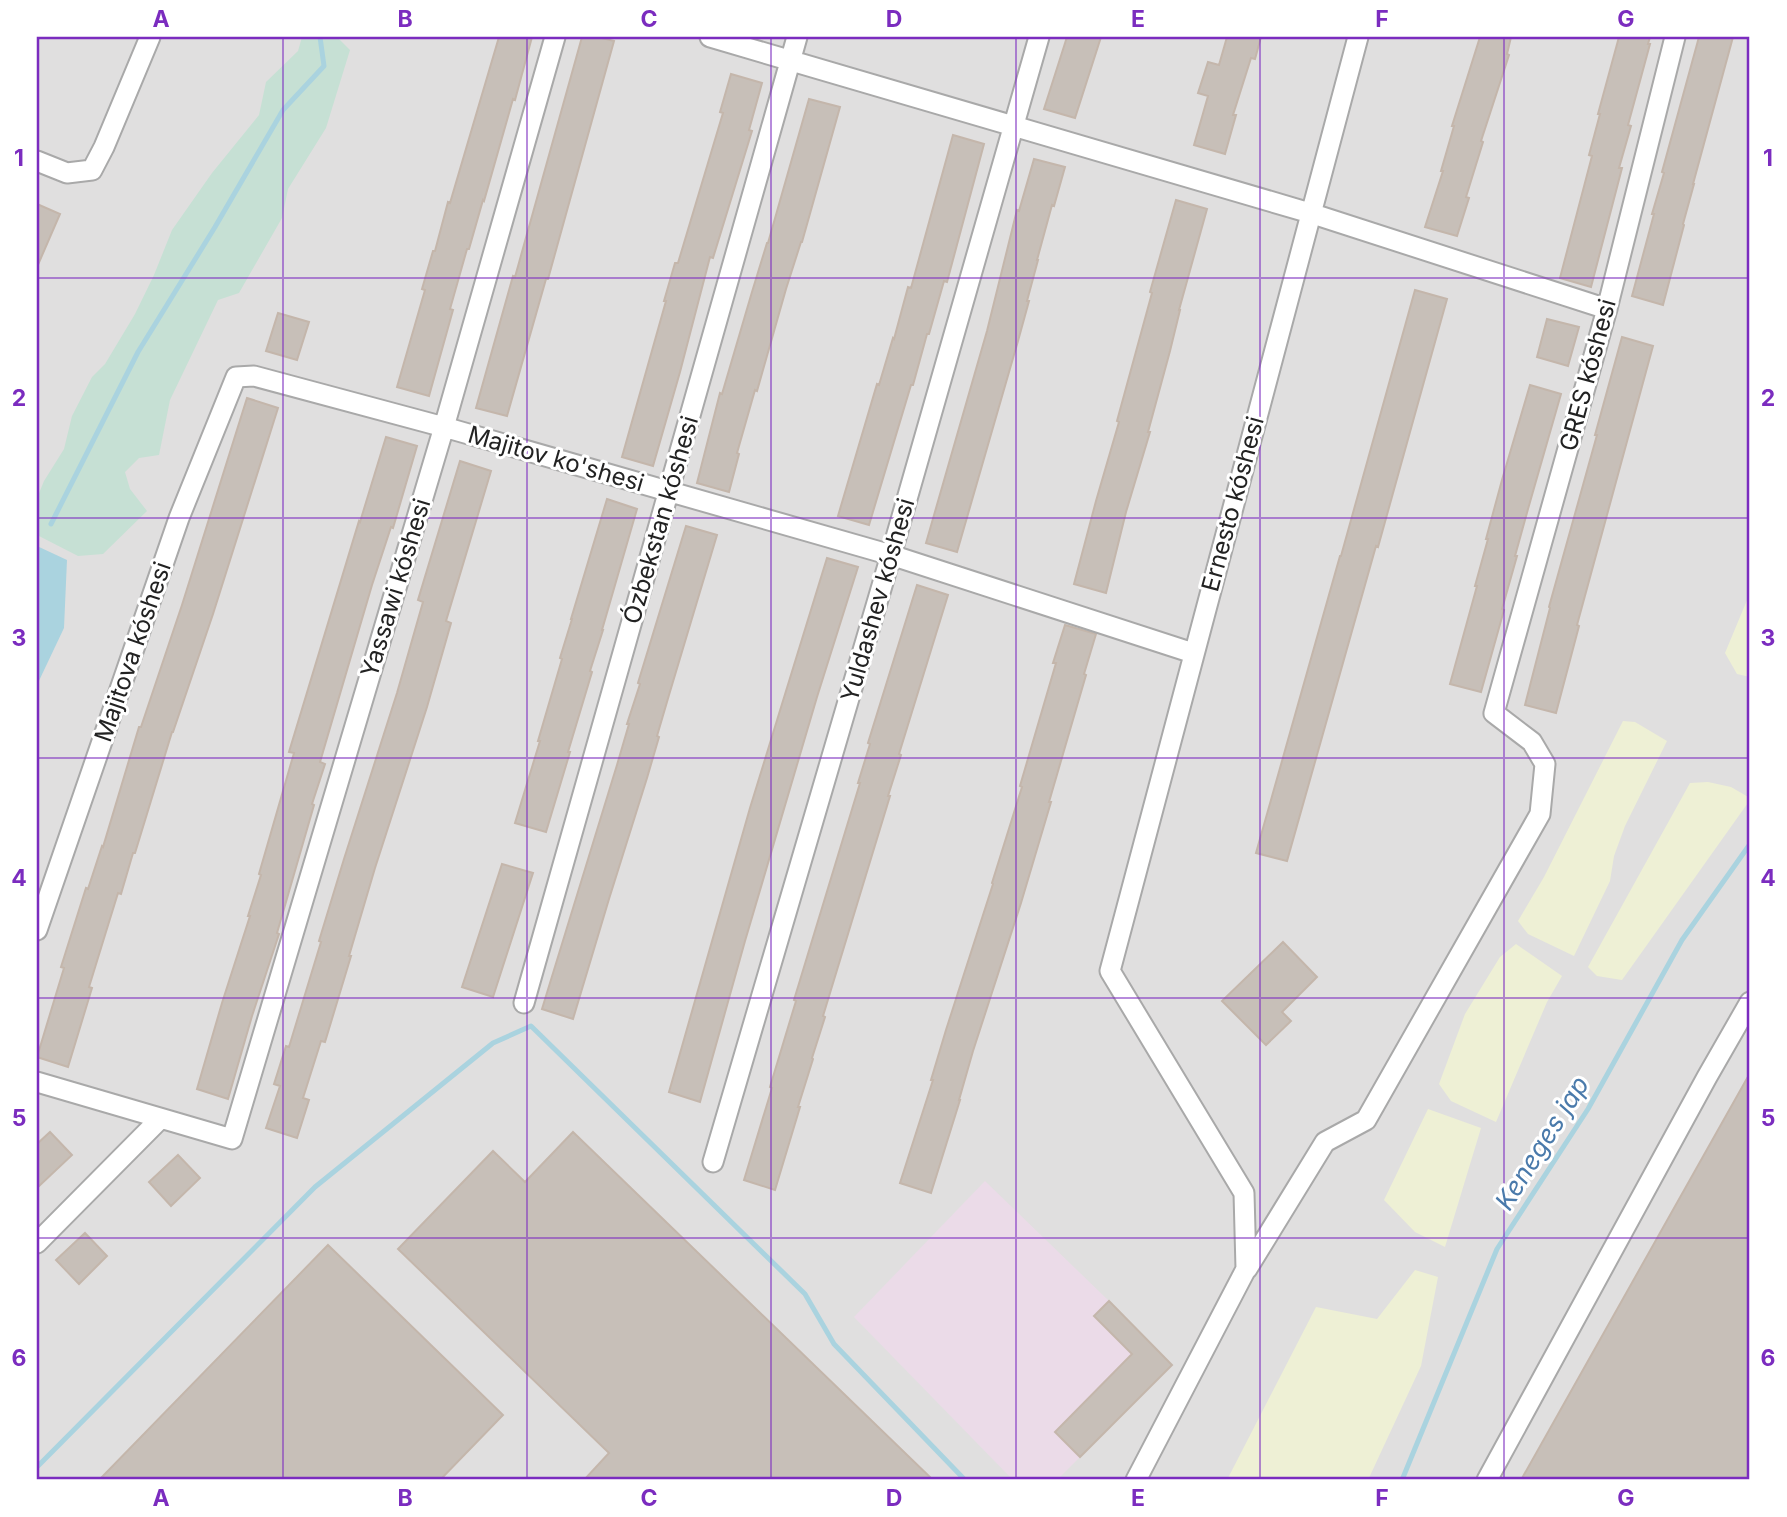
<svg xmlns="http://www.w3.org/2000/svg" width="1787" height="1517" font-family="Inter,sans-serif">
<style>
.residential{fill:#e0dfdf}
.industrial{fill:#ebdbe8}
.farmland{fill:#eef0d5}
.wetland{fill:#c6e0d4}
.water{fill:#aad3df}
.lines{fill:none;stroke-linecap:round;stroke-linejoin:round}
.stream{stroke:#aad3df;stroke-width:5}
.building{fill:#c7bfb8;stroke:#c4b6ab;stroke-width:2}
.street-casing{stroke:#a9a9a9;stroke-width:23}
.street{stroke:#fff;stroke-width:19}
.grid{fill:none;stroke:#7b2cbf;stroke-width:2;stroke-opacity:0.55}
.labels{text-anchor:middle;stroke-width:6;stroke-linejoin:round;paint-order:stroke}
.street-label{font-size:24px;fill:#222;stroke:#fff}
.water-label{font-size:26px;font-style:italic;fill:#4a7aab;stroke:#fff}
.neatline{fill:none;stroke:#7b2cbf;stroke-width:2.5}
.grid-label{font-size:23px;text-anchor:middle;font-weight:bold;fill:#7b2cbf}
</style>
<rect width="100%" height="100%" fill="#f2efe9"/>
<path class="residential" d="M37,37H1750V1480H37Z"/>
<path class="industrial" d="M985,1181L1109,1301L1172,1365L1057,1480H1013L854,1317Z"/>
<path class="farmland" d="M1750,593V677L1737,674L1725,653Z
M1623,721L1635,722L1667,741L1625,826L1614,856L1610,881L1574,956L1528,934L1518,921L1544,877Z
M1708,782L1731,787L1750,798V800L1622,980L1597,976L1588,967L1690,783Z
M1516,944L1562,976L1547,1002L1496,1122L1451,1101L1439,1084L1465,1014L1500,957Z
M1428,1109L1481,1128L1445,1247L1415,1232L1384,1200Z
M1415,1270L1438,1277L1421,1366L1368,1480H1227L1316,1307L1377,1319Z"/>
<path class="wetland" d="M302,37H337L350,50L326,128L288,189L282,218L239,293L218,300L170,400L159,455L139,458L125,472L130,489L147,511L103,554L78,556L37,535V498L44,481L64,449L72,416L92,377L105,364L135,314L154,275L172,230L212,173L259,115L266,82L298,51Z"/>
<path class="water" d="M37,546L67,560L64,628L37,685Z"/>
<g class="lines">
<path class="stream" d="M51,524L138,352L215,227L283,110L324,66L320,37
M37,1467L315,1187L493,1043L531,1026L805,1294L834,1344L965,1480
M1402,1480L1497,1249L1588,1109L1682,940L1750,844"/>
</g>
<path class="building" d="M499,37H532L515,100L513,99L484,201L483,200L469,249H467L450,309L453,310L429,396L397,387L425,290L422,289L433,251H435L448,202L450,203Z
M582,37H598L614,41L548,279H546L507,416L476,408L513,276L515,277Z
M1067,37H1101L1075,118L1044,109Z
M1227,37H1261L1255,59L1251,58L1233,115H1236L1225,154L1194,145L1208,96L1198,93L1208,62L1219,65Z
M1480,37H1511L1507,54L1509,55L1481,141L1483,142L1466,197L1469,198L1457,236L1425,227L1443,171H1441L1454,126H1452Z
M1619,37H1650L1648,44H1650L1628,125L1631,126L1619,168H1622L1591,287L1560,278L1592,156L1589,155L1600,114H1598Z
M1699,37H1733L1693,184H1694L1683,224L1684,225L1663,305L1632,296L1654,214H1652L1664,173L1662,172Z
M731,74L762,83L749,130L752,131L713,258L710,257L680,372L653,466L622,457L666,301H664L675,263H678L723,113L720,112Z
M809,99L840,107L802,242H801L786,289L757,391L755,390L737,453L739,454L729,492L697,483L720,393L722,394L752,292L767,243H768Z
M953,135L984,144L947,282L944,281L929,334H927L913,385H911L869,525L838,516L877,384L879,385L893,338L894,339L908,287L911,288Z
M1034,159L1065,167L1054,206L1052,205L1037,260H1038L1027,301H1029L1018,341L957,552L926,543L987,331L1017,210L1019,211Z
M1176,200L1207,209L1179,310H1180L1170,351L1148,432H1150L1126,512L1106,593L1074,584L1096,501L1119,422L1117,421L1152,293L1150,292Z
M37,204L60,214L37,267Z
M1415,290L1447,299L1378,547L1376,546L1287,861L1256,853L1340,556H1341Z
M278,313L309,322L297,360L266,351Z
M1547,319L1579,327L1568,366L1537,357Z
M1622,337L1653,346L1577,625L1579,626L1556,713L1525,705L1550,608L1549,607L1597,435H1595Z
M1530,385L1561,394L1528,509L1515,556H1517L1502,609L1504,610L1481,692L1450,684L1477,586H1475L1488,539H1486L1502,480Z
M247,398L278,408L213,614L173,732H172L135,853H133L121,894L118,893L105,935L89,987L92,988L68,1067L37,1057L64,968L61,967L86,888L88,889L102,846L103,847L139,727H141L182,605Z
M386,437L417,446L393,528L391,527L372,585L320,762L325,764L312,804L314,805L277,933L279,934L252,1016L228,1099L197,1089L222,1003L250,916H248L261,875L259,874L294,753L289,752L359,521L360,522Z
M460,461L491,471L446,621L451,623L427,707L375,868L349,956H351L325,1042L321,1041L303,1098L309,1100L297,1138L266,1128L280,1086L274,1084L286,1046L289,1047L321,942L319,941L344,859L397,693L423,602L418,600Z
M607,499L637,509L602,630H603L590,671L592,672L568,752H570L546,832L515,823L540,741H538L562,659L560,658L572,619H571Z
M686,526L717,535L669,695L657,736L659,737L647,778L609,899L573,1019L542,1009L617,765L629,724H627L640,684L638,683Z
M827,558L858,567L817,697L745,941L700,1102L669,1092L750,808Z
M917,585L948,595L899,754L901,755L888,796H890L823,1016L825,1017L812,1058L813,1059L798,1107H800L775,1190L744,1180L772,1088L770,1087L796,1001L794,1000L860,783H858L870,744L868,743Z
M1065,625L1096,634L1084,674L1086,675L1049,802H1051L1021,903L973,1051L959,1100H960L931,1193L900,1183L933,1080H931L946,1030L993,884L992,883L1022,787L1020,786L1056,663H1053Z
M502,864L533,873L493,997L462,987Z
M1283,942L1317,977L1282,1012L1291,1021L1266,1045L1222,1001Z
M1750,1073V1480H1521Z
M50,1132L72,1155L37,1188V1144Z
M573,1132L933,1480H584L609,1453L398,1249L493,1151L525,1182Z
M178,1155L200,1178L171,1206L149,1182Z
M85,1233L107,1256L79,1284L56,1260Z
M328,1245L503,1415L440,1480H99Z
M1109,1301L1172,1365L1080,1457L1055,1432L1132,1354L1094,1316Z"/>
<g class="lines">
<defs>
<path id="street" d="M710,37L1310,213L1607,309
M37,161L67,173L92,170L104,147L150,37
M37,930L179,518L236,377L254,376L444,427L891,555L1193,653
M524,1003L797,37
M37,1082L232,1139L444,427L555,37
M713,1162L891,555L1039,37
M37,1243L160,1119
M1247,1269L1325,1142L1366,1120L1540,814L1545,764L1532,742L1494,713L1607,309L1675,37
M1136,1480L1246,1269L1244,1193L1110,971L1358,37
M1487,1480L1707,1077L1750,1002"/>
</defs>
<use href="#street" class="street-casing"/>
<use href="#street" class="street"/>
</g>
<path class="grid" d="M283,37V1480M527,37V1480M771,37V1480M1016,37V1480M1260,37V1480M1504,37V1480M37,278H1750M37,518H1750M37,758H1750M37,998H1750M37,1238H1750"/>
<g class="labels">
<g class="street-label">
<text transform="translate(1588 375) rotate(-75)" y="8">GRES kóshesi</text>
<text transform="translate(556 459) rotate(16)" y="8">Majitov ko'shesi</text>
<text transform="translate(1233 504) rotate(-75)" y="8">Ernesto kóshesi</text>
<text transform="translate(661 520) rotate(-74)" y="8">Ózbekstan kóshesi</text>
<text transform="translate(396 588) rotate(-73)" y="8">Yassawi kóshesi</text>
<text transform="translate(878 600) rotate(-74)" y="8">Yuldashev kóshesi</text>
<text transform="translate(133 652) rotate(-71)" y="8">Majitova kóshesi</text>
</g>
<g class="water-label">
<text transform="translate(1542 1143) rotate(-58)" y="9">Keneges jap</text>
</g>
</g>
<rect width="1787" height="1517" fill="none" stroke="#ffffff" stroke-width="77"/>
<rect x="38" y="38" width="1710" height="1440" class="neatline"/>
<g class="grid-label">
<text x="161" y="27">A</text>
<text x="405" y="27">B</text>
<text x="649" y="27">C</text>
<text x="894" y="27">D</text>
<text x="1138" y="27">E</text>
<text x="1382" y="27">F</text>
<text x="1626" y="27">G</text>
<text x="19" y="166">1</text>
<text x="1768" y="166">1</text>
<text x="19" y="406">2</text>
<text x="1768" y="406">2</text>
<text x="19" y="646">3</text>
<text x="1768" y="646">3</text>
<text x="19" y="886">4</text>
<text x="1768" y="886">4</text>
<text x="19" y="1126">5</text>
<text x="1768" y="1126">5</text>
<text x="19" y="1366">6</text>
<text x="1768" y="1366">6</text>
<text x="161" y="1506">A</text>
<text x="405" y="1506">B</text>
<text x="649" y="1506">C</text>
<text x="894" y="1506">D</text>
<text x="1138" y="1506">E</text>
<text x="1382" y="1506">F</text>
<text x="1626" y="1506">G</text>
</g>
</svg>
